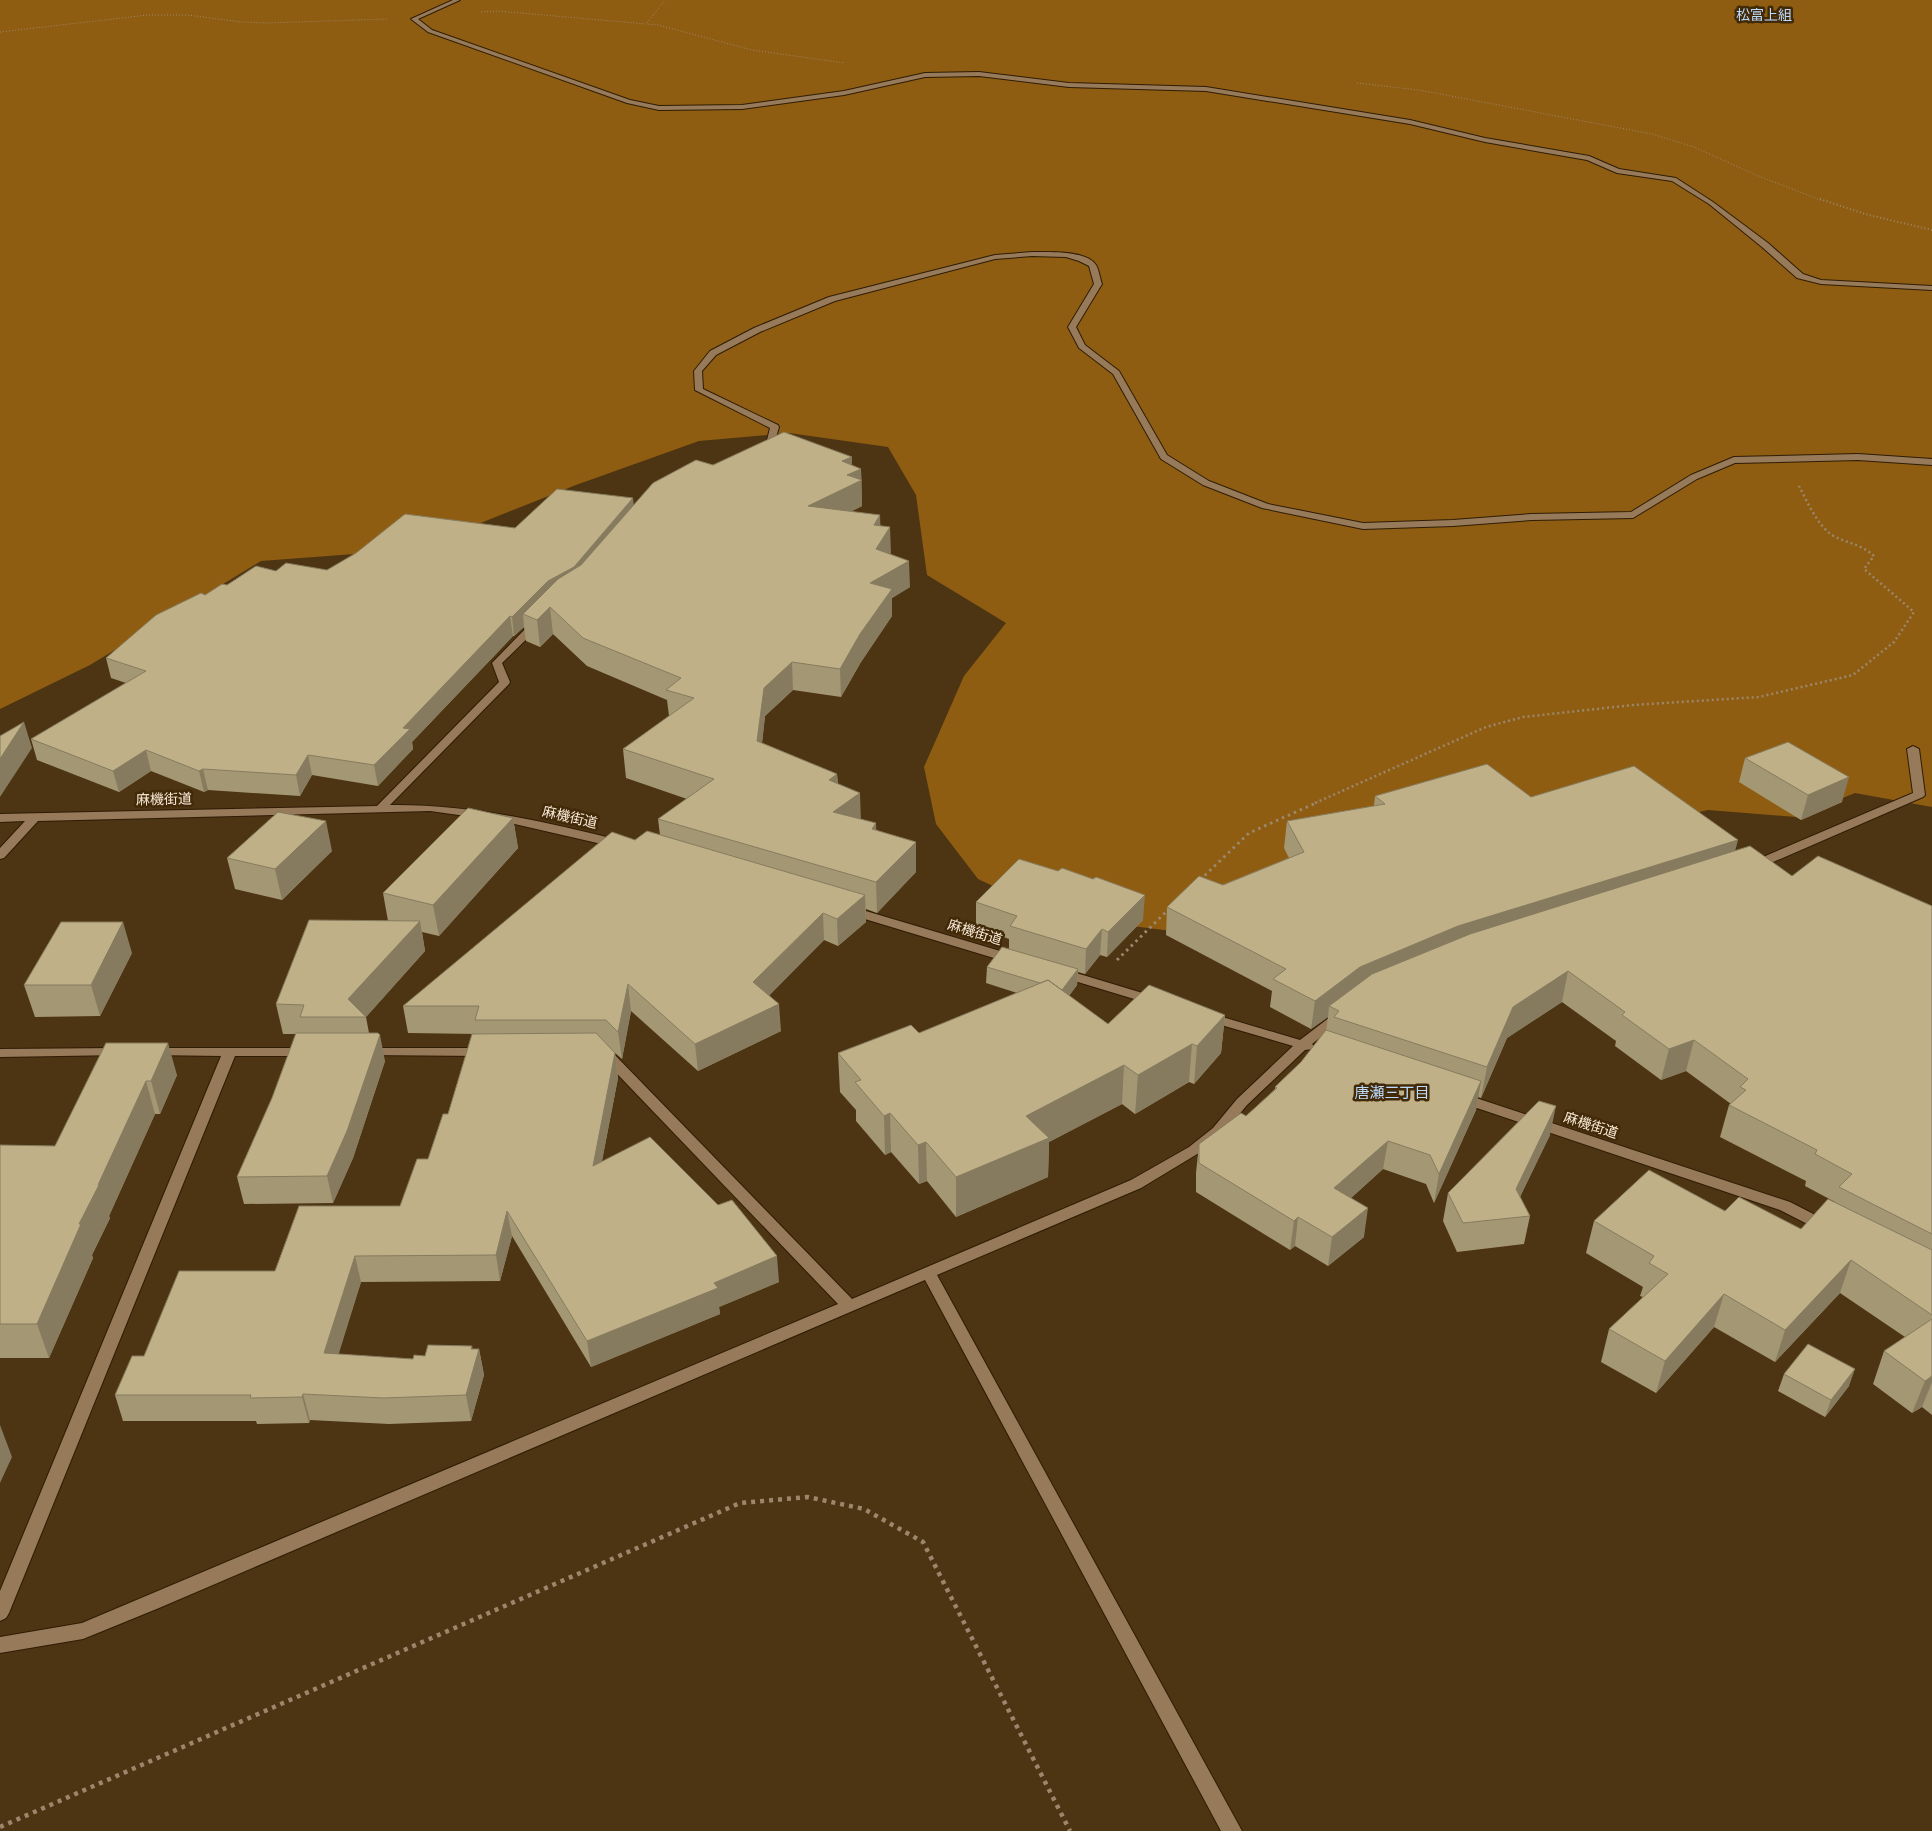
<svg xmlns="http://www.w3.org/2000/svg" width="1932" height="1831" font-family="Roboto,'Noto Sans JP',sans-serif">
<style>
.forest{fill:#8e5d11}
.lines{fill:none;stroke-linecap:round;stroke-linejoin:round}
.minor-casing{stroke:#2f1c04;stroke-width:2}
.path-far4{stroke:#9c876d;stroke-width:1;stroke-dasharray:1 2;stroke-linecap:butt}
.path-far3{stroke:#9c876d;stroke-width:2;stroke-dasharray:1 2.5;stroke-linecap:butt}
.path-far2{stroke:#9c876d;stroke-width:2.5;stroke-dasharray:2 3;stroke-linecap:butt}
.path-far1{stroke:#9c876d;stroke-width:3;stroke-dasharray:2.5 4;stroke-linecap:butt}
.path{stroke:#9c876d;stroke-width:4.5;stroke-dasharray:4 5;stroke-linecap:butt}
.minor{fill:#967a59;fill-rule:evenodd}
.wall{fill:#a49774}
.shaded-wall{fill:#867b5e}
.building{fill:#bfb087;stroke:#867b5e}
.labels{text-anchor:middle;stroke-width:5;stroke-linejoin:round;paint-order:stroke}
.far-quarter-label{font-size:14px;fill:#bbdbff;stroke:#422a08}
.street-label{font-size:14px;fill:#f9e9d7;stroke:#422a08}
.neighbourhood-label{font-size:15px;fill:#bbdbff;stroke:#422a08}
</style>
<rect width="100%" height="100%" fill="#4d3413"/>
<path class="forest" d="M0,0H1932V807L1855,793L1796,817L1708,810L1623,829L1204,935L1059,917L978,879L936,824L924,767L964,676L1006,623L927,575L916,495L888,447L789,433L699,441L576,485L443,538L368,553L261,561L90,665L0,709Z"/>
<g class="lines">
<defs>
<path id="minor" d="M453,0H460L418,19L432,30L630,100L659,106L742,105L844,91L925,73L979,72L1069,83L1206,87L1410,120L1485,138L1589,156L1619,169L1676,178L1713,202L1768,243L1803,274L1821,280L1932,286V290L1821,284L1797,278L1762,247L1709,204L1672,181L1617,173L1587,160L1485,142L1410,124L1206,91L1069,87L979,76L925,77L844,95L742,109L659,110L627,103L428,32L411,19Z
M1032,252C1047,252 1087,250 1096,265C1099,270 1100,278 1102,284L1076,327L1085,345L1119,371L1167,455L1209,481L1268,504L1363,523L1453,520L1532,514L1631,512L1691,475L1734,457L1858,454L1932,459V465L1858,460L1735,463L1697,479L1633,518L1532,520L1453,526L1363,529L1262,508L1203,485L1161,459L1113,374L1079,348L1068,327L1094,284L1089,266L1079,261L1066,257L1032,256L995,259L835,301L760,332L716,355L702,371L703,389L778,425L779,427L773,448L763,451L759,448L766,444L770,428L695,390L694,371L710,351L754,328L829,297L995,255Z
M536,621L540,622V626L502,663L510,682L509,684L390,805C470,804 546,822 623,841L625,844L623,847L619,848L502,821L430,811L38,821L4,858L0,859V848L25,821L0,822V814L377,806L499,682L492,663L532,622Z
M1913,746L1919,749L1925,795L1923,797L1757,869H1749L1747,866L1749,863L1913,793L1907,749Z
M849,906L1017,956L1018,959L1012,963L1007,962L845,913L843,910L845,907Z
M1063,969L1159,998L1161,1001L1154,1005L1058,976L1057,973Z
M1209,1013L1300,1040L1334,1014L1339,1013L1346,1017L1312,1044L1314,1046L1312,1049L1305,1050L1247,1105L1223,1134L1199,1153L1141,1188L937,1275L1242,1831H1221L925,1280L159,1608L83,1639L0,1653V1637L82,1623L838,1304L601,1057L599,1054L601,1051H611L852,1299L1131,1180L1189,1147L1213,1128L1237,1099L1293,1046L1204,1020L1202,1017L1204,1014Z
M117,1048L122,1049L124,1052L122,1055L0,1057V1049Z
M155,1048H305L310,1049L312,1052L310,1055L305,1056H235L9,1613L6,1618L0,1621V1591L221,1056L150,1055L148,1052L150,1049Z
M367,1048H482L487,1049L489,1052L487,1055L482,1056L362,1055L360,1052L362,1049Z
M1461,1093L1790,1202L1829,1222L1831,1226L1829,1230L1824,1231L1819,1230L1780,1210L1456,1101L1454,1098L1456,1095Z"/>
</defs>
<use href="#minor" class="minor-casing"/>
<path class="path-far4" d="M481,12L498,11L658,25L752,50L845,63
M647,23L665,0
M0,32L148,15H188L241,22L268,23L388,19
M1357,83L1419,90L1652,134L1694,147L1756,175L1823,201"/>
<path class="path-far3" d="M1820,199L1865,214L1932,230"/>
<path class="path-far2" d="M1315,803L1486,727L1523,717L1633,705L1759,697L1853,675L1894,642L1914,612L1864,569L1874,556C1860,543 1847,544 1832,535C1817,525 1807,501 1799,486"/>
<path class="path-far1" d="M1200,880L1249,833L1318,802
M1117,960L1170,908"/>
<path class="path" d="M0,1827L740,1503L808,1497L864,1509L923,1542L1070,1831"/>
<use href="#minor" class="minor"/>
</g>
<path class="wall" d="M713,465H852L861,469L862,506L852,511L881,526L890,527V554L910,587L892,598V616L861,662L841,697L793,690L765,716L762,743L837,774L838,784L861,819L877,830L916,872L877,913L866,909V922L838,946L824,940L769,995L781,1031L698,1071L631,1011L622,1059L614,1052L615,1053L618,1078L602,1161L779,1282L719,1307L720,1314L591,1367L512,1236L500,1281L361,1282L338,1354L413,1359L425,1356L479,1349L484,1375L471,1421L389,1424L310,1420L309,1423L257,1424L256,1421H123L115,1395L144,1356L275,1271L400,1206L428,1159L448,1114L477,1034L408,1033L403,1006L635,840L660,835L658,819L687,799L626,778L623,749L669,716L667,700L587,666L553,634L540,647L526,641L524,627L514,636H513L412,742L413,749L378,786L312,775L300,796L208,790L204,792L151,771L119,792L37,760L31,739L126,683L111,678L106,658L205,595L227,585L276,571L327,570L515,528L634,505Z
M1745,758L1842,802L1801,820L1739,782Z
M1375,796L1531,797L1735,851L1792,876L1932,906V1415L1922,1407L1912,1413L1873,1384L1884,1351L1905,1337L1840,1293L1775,1362L1714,1327L1656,1393L1601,1362L1609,1329L1643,1297L1640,1296L1643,1287L1586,1253L1594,1221L1725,1211L1801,1229L1835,1202L1805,1186L1806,1181L1720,1137L1729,1105L1731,1104L1686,1071L1661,1080L1615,1046L1616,1041L1562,1002L1507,1038L1481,1098L1478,1097L1476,1110L1434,1203L1426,1184L1383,1169L1351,1198L1364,1237L1328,1266L1295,1246L1290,1250L1196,1192V1173L1199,1144L1246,1116L1275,1089V1087L1301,1062L1326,1031L1328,1017L1311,1029L1270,1007L1272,991L1166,935L1167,907L1289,858L1284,848L1287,821L1374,806Z
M513,818L518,848L439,936L422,932L425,951L366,1017L369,1033L385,1061L353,1158L333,1203L244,1204L237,1177L272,1098L296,1034H283L276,1004L388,921L383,893Z
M332,851L282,900L235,889L227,858Z
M976,902L1143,920L1107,957L1100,955L1085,974L1078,972L1077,985L1069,996L1108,1024L1225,1015L1221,1053L1194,1084L1189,1082L1135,1114L1122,1104L1049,1142L1048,1177L956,1217L927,1181L919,1184L891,1152L885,1155L856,1121V1110L840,1092L838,1053L919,1033L1017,993L986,983L987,967L1009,949V939L976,927Z
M132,953L100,1016L35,1017L24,985Z
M106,1043L177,1075L160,1114H155L109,1216L110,1218L92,1255L93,1258L49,1358H0V1145L55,1146Z
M1550,1135L1520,1197L1530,1216L1524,1244L1457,1252L1443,1221L1448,1193Z
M1784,1374L1849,1386L1825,1417L1778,1391Z"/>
<path class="shaded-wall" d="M852,457V472L861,469L862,506L809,532L808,506L842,461Z
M633,498L635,516L576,586L523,614L524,627L514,636L512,617Z
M880,515L881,541L890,527L891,553L877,576L874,525Z
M909,561L910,587L892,598V616L861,662L841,697L840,669L870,583Z
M550,607L553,634L540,647L537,620Z
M510,616L513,636L412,742L413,749L378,786L374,765L403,728Z
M792,662L793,690L765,716L759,770L757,741L764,688Z
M24,722L32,748L0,797V759Z
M146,750L151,771L119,792L113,771Z
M308,755L312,775L300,796L296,775Z
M203,769L208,790L204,792L199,771Z
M837,774L839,804L829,780Z
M1849,777L1842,802L1801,820L1808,795Z
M860,793L861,822L833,812Z
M513,818L518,848L439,936L433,905Z
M326,821L332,851L282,900L275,869Z
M876,823L877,853L872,829Z
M1738,840L1731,867L1329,1006L1328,1017L1311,1029L1315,1001L1360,967L1458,926Z
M916,842V872L877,913L876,882Z
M865,895L866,922L838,946L837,919Z
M1145,895L1143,920L1107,957L1108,932Z
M823,913L824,940L755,1010L753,982Z
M420,921L425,951L366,1017L348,999Z
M123,922L132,953L100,1016L91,985Z
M1102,929L1100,955L1085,974L1086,949Z
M1078,969L1077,985L1061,1006L1062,990Z
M1568,971L1562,1002L1507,1038L1481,1098L1487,1067L1513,1007Z
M628,984L631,1011L622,1059L618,1032Z
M779,1004L781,1031L698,1071L695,1044Z
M1225,1015L1221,1053L1194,1084L1197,1046Z
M380,1035L385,1061L353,1158L333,1203L327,1176Z
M1694,1040L1686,1071L1661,1080L1669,1049Z
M168,1043L177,1075L160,1114L151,1081Z
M1192,1044L1189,1082L1135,1114L1138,1075Z
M615,1053L618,1078L596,1191L593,1166Z
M1124,1065L1122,1104L1049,1142L1048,1177L956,1217V1177L1026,1116Z
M146,1081L155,1114L109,1216L110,1218L92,1255L93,1258L49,1358L37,1324L79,1224Z
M1481,1081L1476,1110L1434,1203L1439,1174Z
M1556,1106L1550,1135L1510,1217L1516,1189Z
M890,1113L891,1152L885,1155L884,1116Z
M1388,1141L1383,1169L1330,1217L1334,1188Z
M926,1142L927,1181L919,1184L918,1145Z
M1368,1208L1364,1237L1328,1266L1332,1237Z
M507,1211L512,1236L500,1281L496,1255Z
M1298,1217L1295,1246L1290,1250L1294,1221Z
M355,1256L361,1282L331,1379L324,1353Z
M777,1256L779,1282L719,1307L720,1314L591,1367L587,1341L714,1283Z
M1851,1260L1840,1293L1775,1362L1785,1330Z
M1724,1294L1714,1327L1656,1393L1665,1361Z
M472,1346L475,1361L479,1349L484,1375L471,1421L466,1395Z
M1855,1369L1849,1386L1825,1417L1831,1400Z
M1932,1376V1382L1922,1407L1912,1413L1925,1381Z
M303,1394L310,1420L309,1423L302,1397Z
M0,1425L12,1457L0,1483Z"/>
<path class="building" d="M784,432L852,457L842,461L861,469L847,475L862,480L808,506L880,515L874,525L890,527L876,549L909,561L870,583L892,589L860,634L840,669L792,662L764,688L757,741L837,774L829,780L860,793L833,812L876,823L872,829L916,842L876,882L658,819L714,779L623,749L694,698L666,690L681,678L583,638L550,607L537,620L523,614L558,579L581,565L653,483L696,460L713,465Z
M557,489L633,498L574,567L548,581L512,617L510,616L403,728L410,729L374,765L308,755L296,775L203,769L199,771L146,750L113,771L31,739L146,671L106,658L156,615L201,593L205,595L222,584L227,585L256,566L276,571L286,563L327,570L356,553L405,514L515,528Z
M24,722L0,759V736Z
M1788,742L1849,777L1808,795L1745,758Z
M1487,764L1531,797L1634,766L1738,840L1458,926L1360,967L1315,1001L1273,979L1286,969L1167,907L1199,876L1223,885L1304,852L1287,821L1385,804L1375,796Z
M468,808L513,818L433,905L383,893Z
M278,812L326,821L275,869L227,858Z
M647,831L865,895L837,919L823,913L753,982L779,1004L695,1044L628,984L618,1032L606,1020H475L479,1006H403L612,832L635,840Z
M1750,846L1792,876L1818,856L1932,906V1234L1839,1187L1852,1174L1815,1154L1817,1150L1729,1105L1746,1090L1740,1087L1748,1079L1694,1040L1669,1049L1622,1015L1625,1012L1568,971L1513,1007L1487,1067L1334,1017L1339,1011L1329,1006L1372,974L1470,934Z
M1019,859L1058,871L1062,868L1093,879L1096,877L1145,895L1108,932L1102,929L1086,949L1010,926L1017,916L976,902Z
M309,920L420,921L348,999L366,1017H300L304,1005L276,1004Z
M61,922H123L91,985H24Z
M1002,947L1078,969L1062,990L1048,980L1040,983L987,967Z
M1048,980L1108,1024L1149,985L1225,1015L1197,1046L1192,1044L1138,1075L1124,1065L1026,1116L1049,1138L956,1177L926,1142L918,1145L890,1113L884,1116L855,1082L861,1080L838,1053L911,1025L919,1033Z
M1326,1030L1481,1081L1439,1174L1430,1155L1388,1141L1334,1188L1368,1208L1332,1237L1298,1217L1294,1221L1199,1163V1144L1241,1113L1246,1116L1277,1088L1275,1087L1301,1062Z
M296,1033H378L380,1035L347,1131L327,1176L237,1177L272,1098Z
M596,1033L615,1053L593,1166L650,1137L718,1205L732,1200L777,1256L714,1283L718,1288L587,1341L507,1211L496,1255L355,1256L324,1353L413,1359L414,1355L425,1356L428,1345L472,1346L471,1349H479L466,1395L383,1398L303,1394L302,1397L250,1398L251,1395H115L132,1356H144L179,1271H275L299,1206H400L417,1159H428L443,1114H448L472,1034Z
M106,1043H168L151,1081H146L98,1185H99L79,1224H81L37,1324H0V1145L55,1146Z
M1539,1101L1556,1106L1516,1189L1530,1216L1463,1223L1448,1193Z
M1649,1170L1725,1211L1739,1197L1801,1229L1828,1199L1932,1250V1315L1851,1260L1785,1330L1724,1294L1665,1361L1609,1329L1668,1274L1649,1263L1654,1256L1594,1221Z
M1932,1319V1376L1925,1381L1884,1351Z
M1808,1344L1855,1369L1831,1400L1784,1374Z"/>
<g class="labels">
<g class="far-quarter-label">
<text x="1764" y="20">松富上組</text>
</g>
<g class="street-label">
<text transform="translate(164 799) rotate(-1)" y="5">麻機街道</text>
<text transform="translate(570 817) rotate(13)" y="5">麻機街道</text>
<text transform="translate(975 932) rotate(17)" y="5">麻機街道</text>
<text transform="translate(1591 1125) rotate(18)" y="5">麻機街道</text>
</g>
<g class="neighbourhood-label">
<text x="1392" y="1098">唐瀬三丁目</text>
</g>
</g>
</svg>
